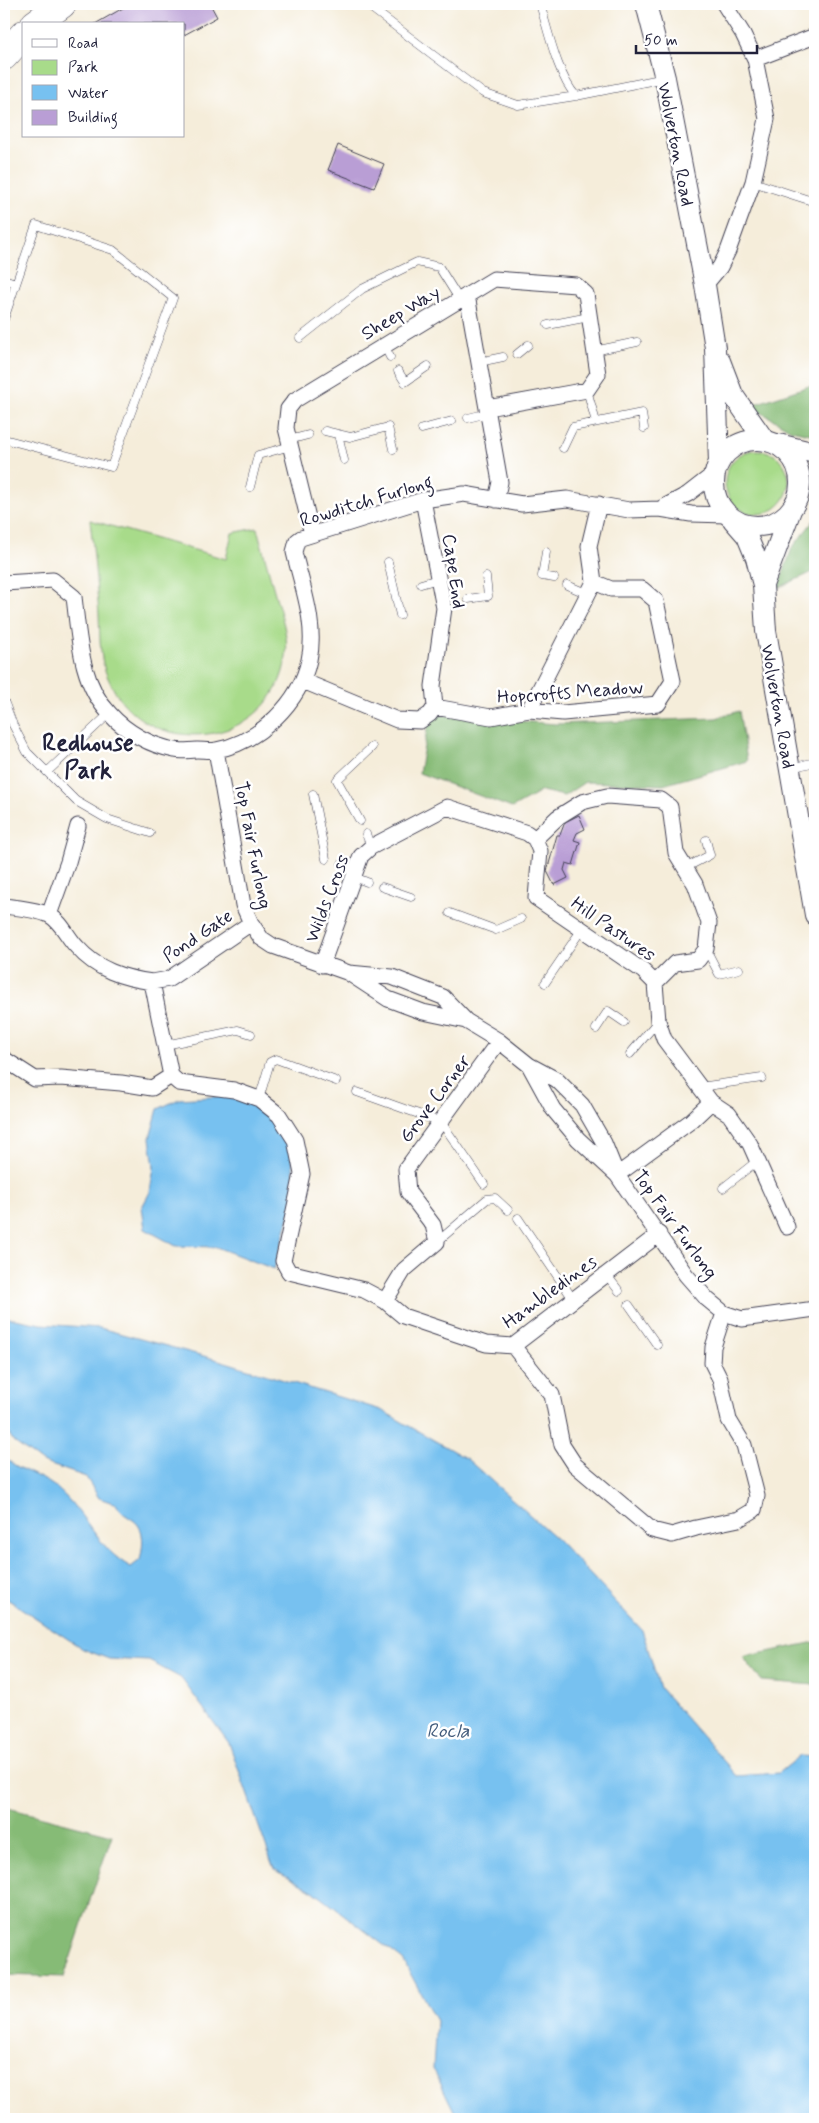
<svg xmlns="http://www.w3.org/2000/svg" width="819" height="2123" font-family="Mynerve,sans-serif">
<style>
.green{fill:#a8db8a;stroke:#657e62}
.forest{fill:#86bb76;stroke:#546e58}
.water{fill:#77c1f0;stroke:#4c7296}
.building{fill:#b99ed5}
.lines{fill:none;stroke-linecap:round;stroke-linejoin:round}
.service-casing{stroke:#424053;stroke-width:9}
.minor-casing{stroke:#424053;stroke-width:17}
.tertiary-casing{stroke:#424053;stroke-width:22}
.motorway-casing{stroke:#424053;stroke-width:29}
.service{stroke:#fff;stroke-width:8}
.minor{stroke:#fff;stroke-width:15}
.tertiary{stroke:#fff;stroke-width:20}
.motorway{stroke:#fff;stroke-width:28}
.labels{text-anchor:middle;stroke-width:5;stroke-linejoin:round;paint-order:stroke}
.street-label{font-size:19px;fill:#22223b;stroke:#fff}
.water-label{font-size:20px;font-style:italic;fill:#405a7a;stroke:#fff}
.district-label{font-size:24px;font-weight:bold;fill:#22223b;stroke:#fff}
</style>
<rect width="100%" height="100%" fill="#fff"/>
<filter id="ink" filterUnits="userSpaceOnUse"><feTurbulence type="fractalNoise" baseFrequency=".02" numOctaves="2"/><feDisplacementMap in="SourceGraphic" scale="10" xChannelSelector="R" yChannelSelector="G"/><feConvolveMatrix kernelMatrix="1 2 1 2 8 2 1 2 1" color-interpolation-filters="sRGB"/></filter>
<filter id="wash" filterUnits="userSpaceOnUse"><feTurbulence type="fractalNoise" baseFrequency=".0096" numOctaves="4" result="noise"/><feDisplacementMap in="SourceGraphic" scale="20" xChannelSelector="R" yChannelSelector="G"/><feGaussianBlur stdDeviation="1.12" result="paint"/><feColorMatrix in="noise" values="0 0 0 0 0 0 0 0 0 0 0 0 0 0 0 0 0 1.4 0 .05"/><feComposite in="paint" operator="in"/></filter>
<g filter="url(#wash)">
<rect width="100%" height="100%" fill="#f5edda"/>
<path class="green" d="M725 482a32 32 0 1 1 64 0a32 32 0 1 1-64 0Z
M90,520L226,559L232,533L257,528C263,550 269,572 275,594C281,615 289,635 286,657C274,749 144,764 108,678C99,659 100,635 99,614C96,583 94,551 90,520Z"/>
<path class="forest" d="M815,384V435L791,430L754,408L755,404Z
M815,519V571L778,588L792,548Z
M739,711L747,761L663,785L585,782L564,796L542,791L512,808L419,773L430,714L556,724L716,718Z
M815,1642V1685L762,1681L743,1657Z
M4,1807L112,1835L64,1977L5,1975L4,1971Z"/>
<path class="water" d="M227,1096L269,1110L290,1140L296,1193L274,1269L216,1247L176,1246L145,1229L142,1207L150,1192L154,1167L150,1138L158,1109L179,1099Z
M4,1317L41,1324L100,1328L222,1361L381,1410L467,1459L558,1540L642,1630L660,1688L737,1776L779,1773L800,1756L815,1757V2119H458L433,2068L436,2021L403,1960L313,1891L274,1869L229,1743L181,1678L149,1661L109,1659L83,1649L4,1597V1457C19,1471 38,1474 54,1486C83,1508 98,1550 131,1567L140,1560C143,1547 146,1529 133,1520C123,1513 123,1515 116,1504L99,1498L86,1477L42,1462L14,1442L4,1426Z"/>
<g id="blocks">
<path class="building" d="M130,4H210L217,17L184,35V24H95Z
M338,145L384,164L374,188L328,170Z
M579,815L585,829L577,833L574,840L580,842L573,865L566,863L564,870L568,878L554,885L547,871L557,835H560L565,822Z"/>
</g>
</g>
<g filter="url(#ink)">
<use href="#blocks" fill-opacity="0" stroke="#424053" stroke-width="1"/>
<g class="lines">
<defs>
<path id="service" d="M366,4L483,93L518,105L576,96L665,78
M540,4C548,30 558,77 576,96
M753,182L815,202
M4,279L15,283
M4,319L36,225L113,250L173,298L111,467L4,439
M548,325L589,317
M300,338L362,289L417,262L439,267L459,299
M384,345L390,357
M594,351L637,342
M517,354L528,345
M479,362L503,357
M398,371L405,382L428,366
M587,390L596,422
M468,418L488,413
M422,429L452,421
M325,431L350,437L388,427L393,449
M338,434L344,460
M289,440L308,435
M563,448L573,427L642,413L644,428
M250,487L258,455L291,446
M546,552L542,576L554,578
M388,562L400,615
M421,584L438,579
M567,585L588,594
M468,599L488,596L486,577
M4,701L13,725L27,752L76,801L107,819L150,833
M791,768L815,762
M47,772L109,714
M313,794L326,859
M360,821L337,780L372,747
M366,834L371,847
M342,864L356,869
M685,868L710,855L706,840
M354,877L367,882
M382,887L411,897
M450,913L496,930L521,919
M706,949L719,974L739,969
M545,983L582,929
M596,1029L608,1011L624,1022
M165,1045L238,1030L251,1034
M630,1054L658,1021
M700,1087L762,1078
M357,1092L441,1122L484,1184
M259,1099L270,1062L276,1059L336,1081
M723,1188L757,1161
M518,1218L573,1299
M437,1242L487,1199L495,1198L508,1210
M606,1274L619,1291
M629,1305L657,1345"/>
<path id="minor" d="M755,59L815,36
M705,285L720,267L728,251L753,182L767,119L755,59L743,34L724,4
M467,295L500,482L496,500
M423,500L444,608L433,686L435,707
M660,509L688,494L715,473
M312,534L286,428L288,409L295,400L494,279L576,285L586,294L598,374L587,390L487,408
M4,583L53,580L74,597C79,637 80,683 110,714C126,732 151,746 175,750C182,752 190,750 197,750C203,750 211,751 216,750C260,742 300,702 309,660C317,625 302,586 294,552L297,541L301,538L423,500L464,494L522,504L567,499L629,510L660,509L691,514L727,515
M303,681L397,720L420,721L430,714L435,707L491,717L529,710L563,713L658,704L673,681L656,601L642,589H611L594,582L589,546L599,504
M529,710L594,582
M216,750L243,905L251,923L261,938L273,946L349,973L392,977L443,997L466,1021L499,1041L529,1065L557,1080L582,1105L604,1143L617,1175
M535,839L540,851L536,898L643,971L655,983L658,1021L664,1039L711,1102L729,1114L750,1144L787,1227
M535,839L558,817L582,802L607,796L661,800L670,807L676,853L695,884L709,923L706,949L698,960L675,963L655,983
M4,906C18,908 36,909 49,915C62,922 67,937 77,947C97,970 123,978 152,982
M49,915L68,862L78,826
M251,923L169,979L152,982L171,1076L179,1083L234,1090L259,1099L279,1115L295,1140L302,1174L283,1261L289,1272L364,1290L385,1301L403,1316L486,1344L513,1346L659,1234
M322,965L361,856L371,847L447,807L527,833L535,839
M350,974L388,999L423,1012L466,1021
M4,1059L35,1079L61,1078L121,1083L152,1088L171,1076
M529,1065L553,1109L578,1139L617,1175L686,1275L707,1299L724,1313L742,1319L815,1309
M617,1175L691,1121L711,1102
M385,1301L404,1270L437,1242L433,1225L408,1192L406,1169L499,1041
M513,1346L552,1395L562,1445L575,1465L652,1530L672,1535L696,1528L739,1519L754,1510L757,1496L744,1445L729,1420L720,1379L712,1363L713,1347L724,1313"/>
<path id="tertiary" d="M646,4L665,78L705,285L715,348L719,463
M720,361L733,395L765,441
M714 483a43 43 0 1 1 86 0a43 43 0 1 1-86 0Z
M778,444L815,453
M733,520L747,536L756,558L763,585L766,631L815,915
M763,585L791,510"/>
<path id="motorway" d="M35,24L62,4
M4,56L24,34"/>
</defs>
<use href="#service" class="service-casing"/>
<use href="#minor" class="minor-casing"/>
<use href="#tertiary" class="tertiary-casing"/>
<use href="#motorway" class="motorway-casing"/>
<use href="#service" class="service"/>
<use href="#minor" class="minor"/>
<use href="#tertiary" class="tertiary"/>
<use href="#motorway" class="motorway"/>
</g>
</g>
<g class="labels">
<g class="street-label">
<text transform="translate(677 144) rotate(79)" y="7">Wolverton Road</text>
<text transform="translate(400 312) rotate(-31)" y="7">Sheep Way</text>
<text transform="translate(366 500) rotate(-17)" y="7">Rowditch Furlong</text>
<text transform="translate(455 571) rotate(82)" y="7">Cape End</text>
<text transform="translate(570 691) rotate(-4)" y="7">Hopcrofts Meadow</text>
<text transform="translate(779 706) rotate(80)" y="7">Wolverton Road</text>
<text transform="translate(254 845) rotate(79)" y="7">Top Fair Furlong</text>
<text transform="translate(326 898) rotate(-69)" y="7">Wilds Cross</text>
<text transform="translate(614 928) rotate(35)" y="7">Hill Pastures</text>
<text transform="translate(197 935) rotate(-34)" y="7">Pond Gate</text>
<text transform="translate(434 1098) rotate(-53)" y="7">Grove Corner</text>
<text transform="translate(676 1224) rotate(54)" y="7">Top Fair Furlong</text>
<text transform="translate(549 1291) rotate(-36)" y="7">Hambledines</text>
</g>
<g class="water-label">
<text x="448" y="1737">Rocla</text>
</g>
<g class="district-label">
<text x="88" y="750">Redhouse<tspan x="88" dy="28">Park</tspan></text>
</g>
</g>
<rect width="819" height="2123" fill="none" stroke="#fff" stroke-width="20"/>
<rect x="22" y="22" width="162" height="115" fill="#ffffff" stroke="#a7a7b1"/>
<rect x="32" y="39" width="25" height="8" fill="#ffffff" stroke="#a7a7b1"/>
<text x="68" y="48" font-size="15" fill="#22223b">Road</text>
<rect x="32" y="60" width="25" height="15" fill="#a8db8a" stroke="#a7a7b1"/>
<text x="68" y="72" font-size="15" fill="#22223b">Park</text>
<rect x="32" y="85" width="25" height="15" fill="#77c1f0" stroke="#a7a7b1"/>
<text x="68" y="98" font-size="15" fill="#22223b">Water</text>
<rect x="32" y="110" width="25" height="15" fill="#b99ed5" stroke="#a7a7b1"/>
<text x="68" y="122" font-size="15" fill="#22223b">Building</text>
<path d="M636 45v8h121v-8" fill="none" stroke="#22223b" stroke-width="2.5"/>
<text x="644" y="45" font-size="15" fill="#22223b" stroke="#ffffff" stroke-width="4" paint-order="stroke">50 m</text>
</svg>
